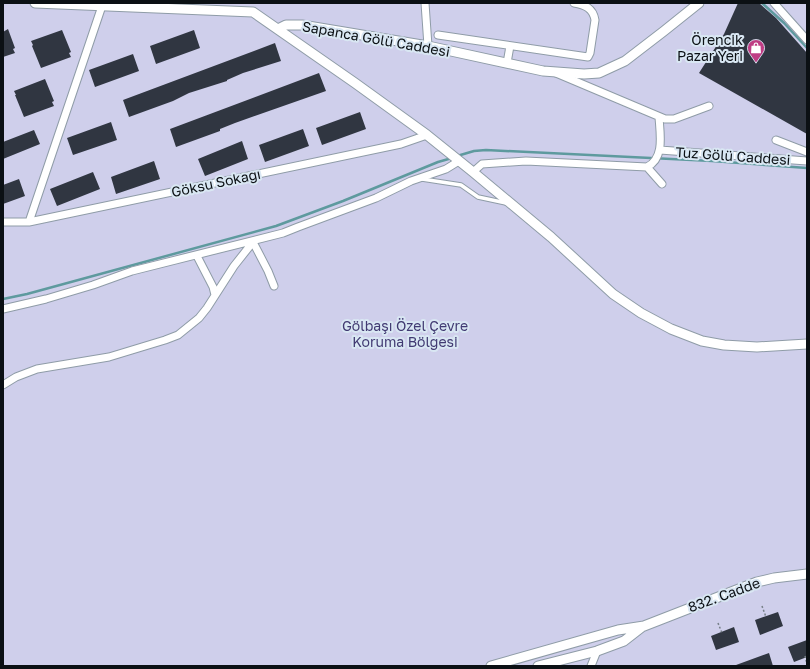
<svg xmlns="http://www.w3.org/2000/svg" width="810" height="669" font-family="'Golos Text',sans-serif">
<style>
.green{fill:#cfcfeb}
.lines{fill:none;stroke-linecap:round;stroke-linejoin:round}
.stream{stroke:#5e9a9e;stroke-width:2.5}
.building{fill:#303641}
.service-casing{stroke:#8f9ca7;stroke-width:5.5}
.minor-casing{stroke:#8f9ca7;stroke-width:9}
.tertiary-casing{stroke:#8f9ca7;stroke-width:11}
.path{stroke:#767f87;stroke-width:1.5;stroke-dasharray:2 2;stroke-linecap:butt}
.service{stroke:#fff;stroke-width:3.5}
.minor{stroke:#fff;stroke-width:7}
.tertiary{stroke:#fff;stroke-width:9}
.labels{text-anchor:middle;stroke-width:4;stroke-linejoin:round;paint-order:stroke}
.street-label{font-size:14px;fill:#0b1014;stroke:#d9e7f3}
.poi-label{font-size:14px;fill:#0b1014;stroke:#d9e7f3;text-anchor:end}
.park-label{font-size:14px;fill:#413a72;stroke:#d9e7f3}
</style>
<rect width="100%" height="100%" fill="#d9e7f3"/>
<path class="green" d="M3,3H807V666H3Z"/>
<g class="lines">
<path class="stream" d="M762,3L784,23L807,48
M457,156L474,151L486,150L712,161L807,168
M3,299L27,294L276,226L343,201L438,162L452,158"/>
</g>
<path class="building" d="M738,3H759L776,18L807,53V134L699,73L724,34Z
M8,29L15,48L13,49L15,53L3,57V32Z
M62,30L71,52L69,53L71,57L41,68L32,46L33,45L31,41Z
M194,30L200,48L156,64L150,46Z
M275,43L281,61L243,73L227,80V81L189,93L173,101L129,117L123,100Z
M133,54L139,71L95,87L89,70Z
M319,73L326,91L235,123L220,129V131L176,147L170,129Z
M45,79L54,101L52,102L54,106L24,117L15,95H16L14,91Z
M360,112L366,129L322,145L316,128Z
M111,122L117,140L73,155L67,138Z
M303,129L309,146L265,162L259,145Z
M34,130L40,144L3,159V142Z
M242,141L248,159L205,176L198,159Z
M154,161L160,179L116,194L111,177Z
M93,172L100,189L57,206L50,189Z
M19,179L25,196L3,204V185Z
M778,612L783,626L760,635L755,620Z
M734,627L739,642L716,650L711,636Z
M807,640V657L794,662L788,647Z
M769,653L773,666H736V665Z"/>
<g class="lines">
<defs>
<path id="service" d="M422,179L461,185L478,197L506,203"/>
<path id="minor" d="M425,3L428,46
M774,3L807,40
M438,35L588,57L590,53L595,20C593,8 585,5 574,3
M507,63L510,46
M556,73L665,119H674L709,106
M776,140L807,152
M660,150L807,161
M647,167L662,184
M473,172L482,164L526,161L647,167C665,158 660,134 659,117
M3,222H29L401,144L427,135
M29,222L103,3
M197,256L213,287L215,295
M3,309L46,299L93,285L132,271L283,233L298,227L376,198L411,181L446,169L459,161
M3,385L16,377L37,369L109,357L165,340L178,335L199,318L207,308L234,266L253,242L268,271L274,286
M591,666L597,651"/>
<path id="tertiary" d="M35,3L253,12L355,83L427,135L473,172L551,237L613,294L641,313L671,329L702,341L724,345L757,347L807,344
M278,29L286,25H302L428,46L543,71L584,74L599,73L625,61L664,31L699,3
M491,666L618,630L644,626L757,582L774,578L807,574
M538,666L597,651L624,641L642,627"/>
</defs>
<use href="#service" class="service-casing"/>
<use href="#minor" class="minor-casing"/>
<use href="#tertiary" class="tertiary-casing"/>
<path class="path" d="M762,606L766,617
M718,623L722,633
M805,656L807,664"/>
<use href="#service" class="service"/>
<use href="#minor" class="minor"/>
<use href="#tertiary" class="tertiary"/>
</g>
<defs>
<symbol id="shop-pin" viewBox="-11 -11 22 30"><path d="M0 17L-7.5 6A9.5 9.5 0 1 1 7.5 6Z" fill="#bf3d84" stroke="#d9e7f3"/><path d="M-5-2.5h2.3a2.7 3.5 0 0 1 5.4 0H5L5.5 6h-11ZM-1.5-2.5h3a1.5 2.3 0 0 0-3 0Z" fill="#fff"/></symbol>
</defs>
<g fill-rule="evenodd">
<use href="#shop-pin" x="746" y="38" width="20" height="27"/>
</g>
<g class="labels">
<g class="street-label">
<text transform="translate(376 39) rotate(10)" y="5">Sapanca Gölü Caddesi</text>
<text transform="translate(733 156) rotate(4)" y="5">Tuz Gölü Caddesi</text>
<text transform="translate(216 183) rotate(-12)" y="5">Göksu Sokağı</text>
<text transform="translate(724 595) rotate(-20)" y="5">832. Cadde</text>
</g>
<g class="poi-label">
<text x="743" y="45">Örencik<tspan x="743" dy="16">Pazar Yeri</tspan></text>
</g>
<g class="park-label">
<text x="405" y="331">Gölbaşı Özel Çevre<tspan x="405" dy="16">Koruma Bölgesi</tspan></text>
</g>
</g>
<rect width="810" height="669" fill="none" stroke="#0b1014" stroke-width="8"/>
</svg>
